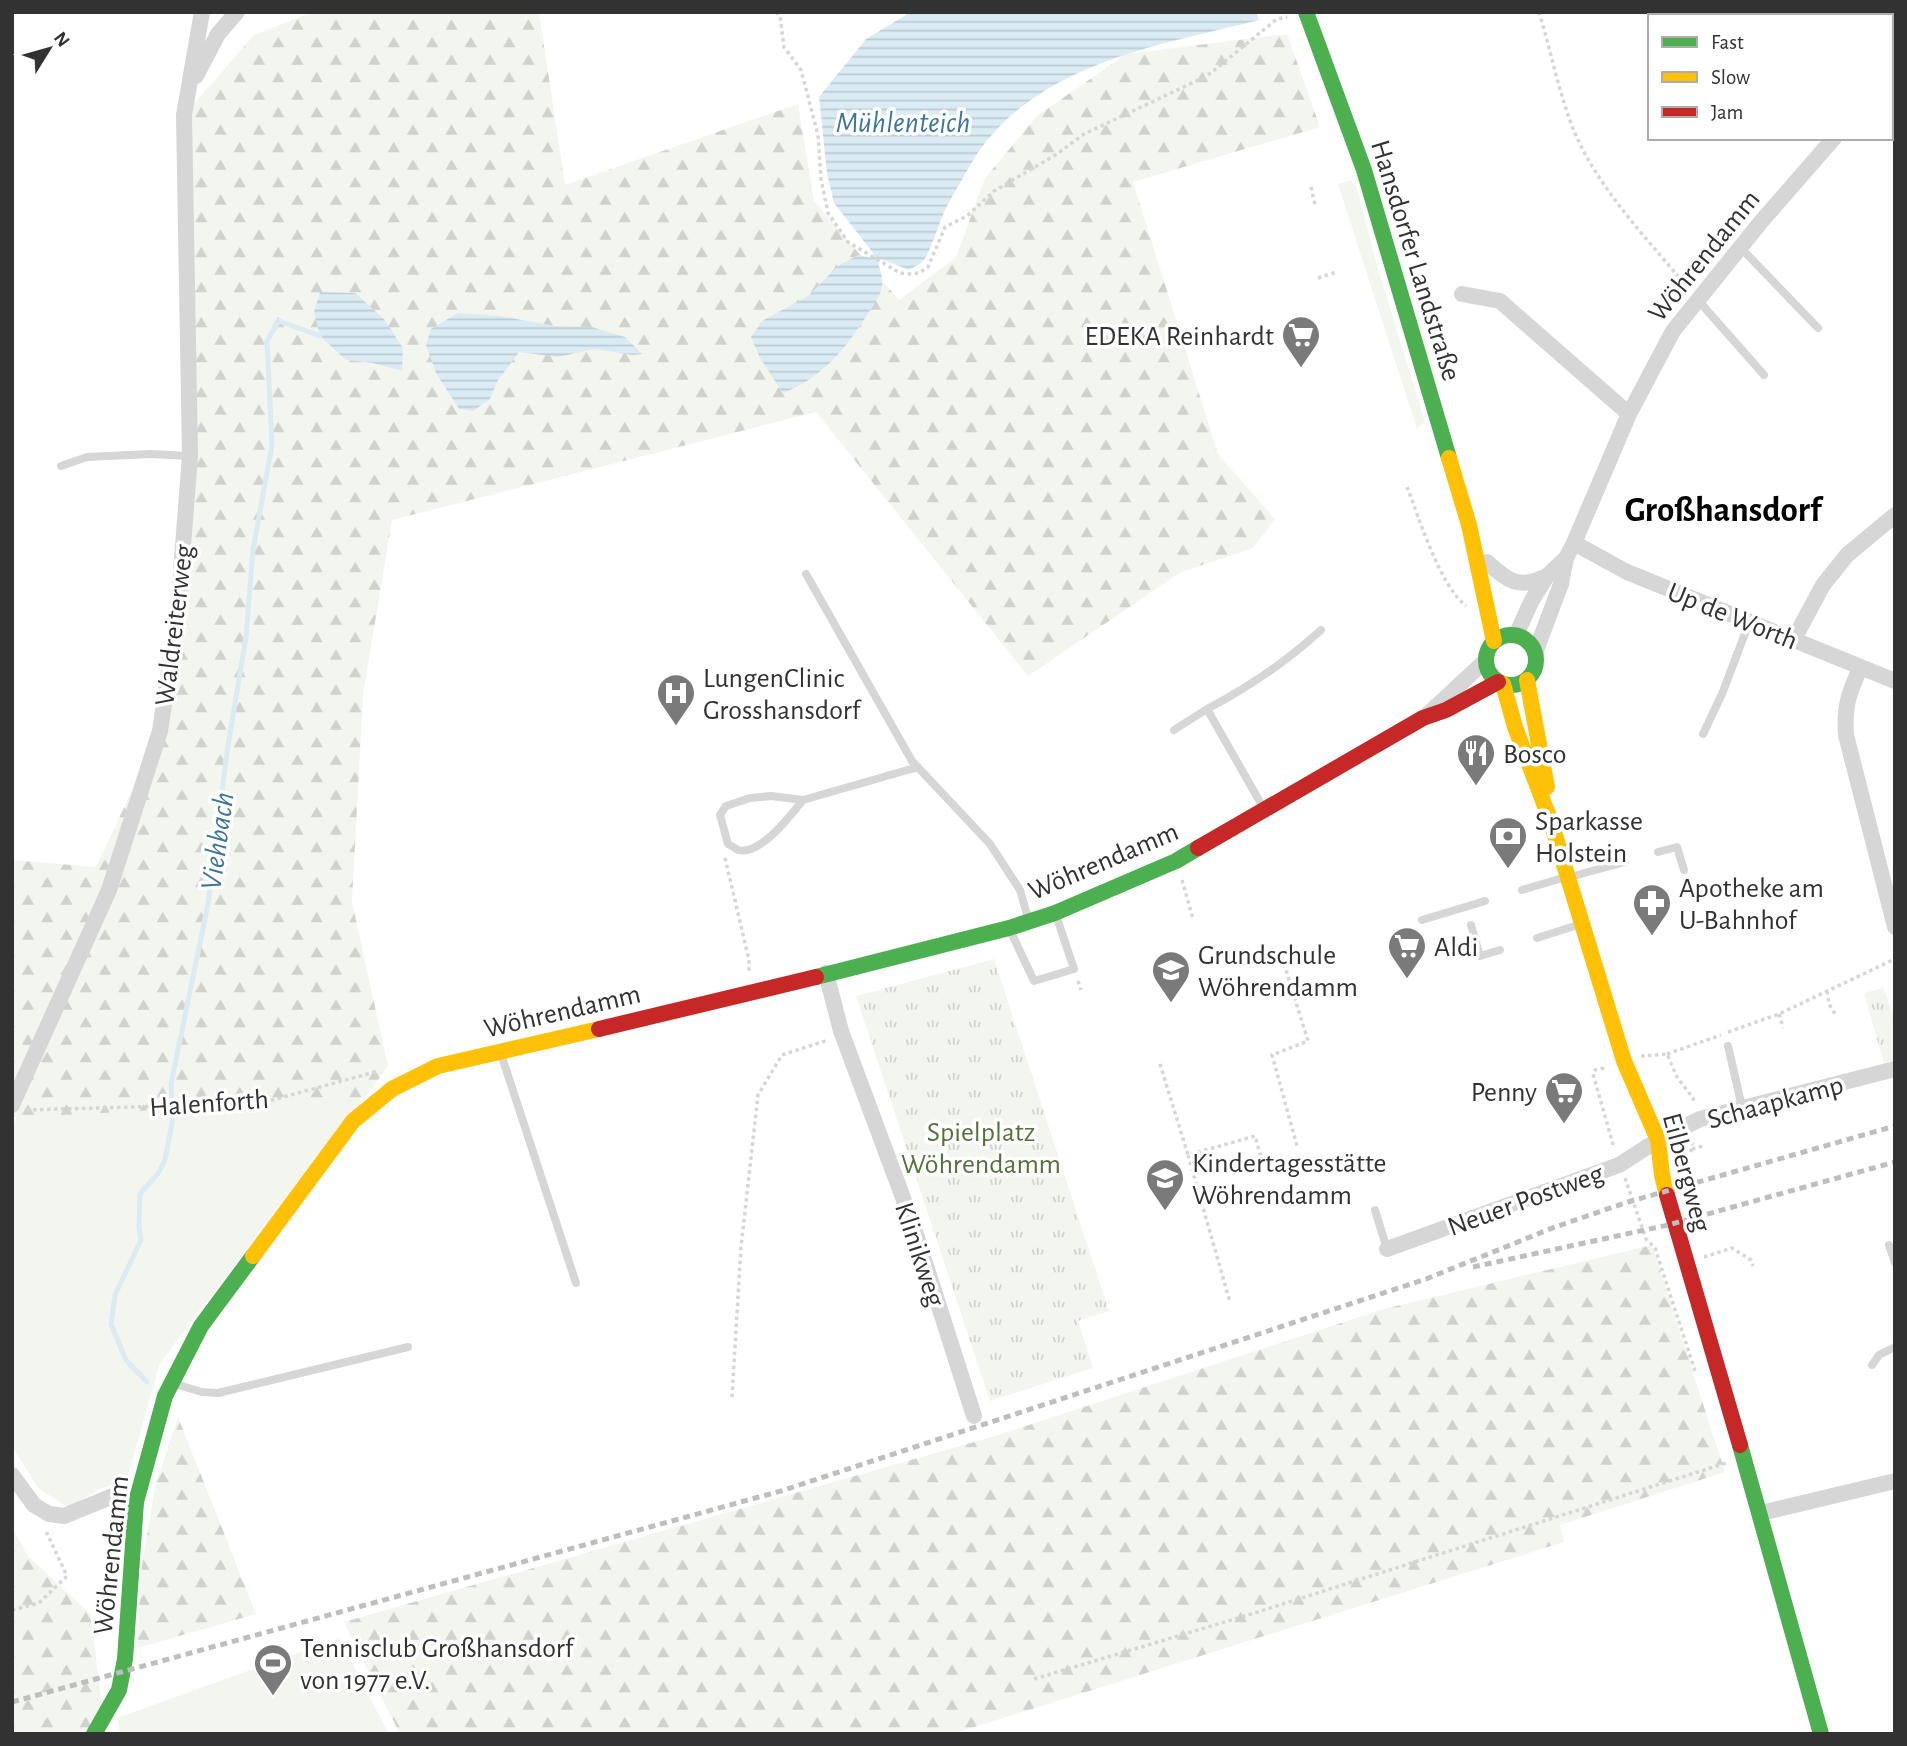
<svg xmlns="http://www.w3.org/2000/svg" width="1907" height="1746" font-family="'Alegreya Sans',sans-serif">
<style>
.green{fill:#f2f6ee}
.forest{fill:url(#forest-firs)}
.park{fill:url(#park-tufts)}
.water{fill:url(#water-rules)}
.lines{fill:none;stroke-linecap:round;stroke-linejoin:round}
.stream{stroke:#dbebf4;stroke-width:5}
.path{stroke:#d6d6d6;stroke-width:3.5;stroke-dasharray:3.5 3.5;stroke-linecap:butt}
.lane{stroke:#d6d6d6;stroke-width:8}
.street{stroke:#d6d6d6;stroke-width:16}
.fast{stroke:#4caf50;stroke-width:16}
.slow{stroke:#ffc107;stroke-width:16}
.jam{stroke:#c62828;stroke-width:16}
.rail{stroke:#bebebe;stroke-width:5;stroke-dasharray:7 5;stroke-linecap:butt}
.labels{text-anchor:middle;stroke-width:7;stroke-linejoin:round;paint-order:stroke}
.street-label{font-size:28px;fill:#323232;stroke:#fff}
.poi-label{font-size:28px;fill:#323232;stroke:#fff;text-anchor:start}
.park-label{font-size:28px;fill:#55713c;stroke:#fff}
.water-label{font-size:30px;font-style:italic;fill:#3b759a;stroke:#fff}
.district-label{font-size:35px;font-weight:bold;fill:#000;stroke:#fff}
</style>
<defs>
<pattern id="forest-firs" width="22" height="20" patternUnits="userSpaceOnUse" patternTransform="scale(1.75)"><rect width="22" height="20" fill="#f2f6ee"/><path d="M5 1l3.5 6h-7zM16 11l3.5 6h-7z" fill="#d0d3cd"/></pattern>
<pattern id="park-tufts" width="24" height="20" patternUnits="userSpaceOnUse" patternTransform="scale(1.75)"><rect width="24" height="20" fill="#f2f6ee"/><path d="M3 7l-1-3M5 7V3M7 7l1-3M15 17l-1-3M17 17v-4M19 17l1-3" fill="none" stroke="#d0d3cd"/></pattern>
<pattern id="water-rules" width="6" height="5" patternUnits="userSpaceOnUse" patternTransform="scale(1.75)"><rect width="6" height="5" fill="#dbebf4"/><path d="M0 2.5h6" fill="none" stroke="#bccad2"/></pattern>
</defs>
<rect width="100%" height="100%" fill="#fff"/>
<path class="green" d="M1351,180L1357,188L1376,262L1425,422L1417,429L1338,184Z
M365,1098L336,1130L160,1363L127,1479L99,1489L69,1508L38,1488L12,1446V1130L16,1118Z
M339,1638L389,1734H120L117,1718Z"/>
<path class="forest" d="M313,12H539L565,185L798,104L814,201L899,300L956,257L985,178L1037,116L1126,54L1287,34L1320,127L1133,182L1218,454L1275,519L1253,548L1181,572L1028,676L816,412L392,520L363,694L352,902L388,1066L365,1098L16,1118L12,1114V860L96,867L160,731L190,456L184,115L254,35Z
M1652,1245L1725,1472L1560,1525L1564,1542L952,1734H400L344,1622L995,1436L1384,1309Z
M178,1417L256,1614L137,1648L141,1572L155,1487Z
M12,1527L28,1556L91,1615L105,1734H12Z"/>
<path class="park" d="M994,959L1109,1311L1078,1321L1093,1368L990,1401L856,996Z
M1883,988L1895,1017V1060L1884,1063L1864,993Z"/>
<path class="water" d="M906,12H1256L1259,20C1157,46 1037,63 975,157C965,174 955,191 946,208C940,220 930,254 923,261C920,265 913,267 909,270L881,259L878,263C881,272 884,281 881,290C879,299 870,310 865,318C844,351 820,379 783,393L760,358L751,337L762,321L808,296L838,266L858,255L872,258L874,254L834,203L827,173L819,97L866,39L906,15Z
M320,292L355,293L384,319L403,348L402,371L373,363L346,360L320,336L314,312Z
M458,313L499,316L555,326L592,327L625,337L642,354L632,355L594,349L558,357L519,352L498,380L490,399L473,411L459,409L436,373L426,345L431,329Z"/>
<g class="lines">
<path class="stream" d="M147,1382L126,1360L111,1324L115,1295L141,1240L139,1227L140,1194L159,1172L165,1160L173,1118L171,1084L208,904L227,752L246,637L253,550L272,445L267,341L279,321L320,336"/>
<path class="path" d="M776,12L780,16L784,47L801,70L818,135L821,179L828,213L848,242L900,273L911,274L919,273L928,267L945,227L967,216L994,191L1057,154L1084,134L1207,76L1277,19L1287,17
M1539,12C1551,52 1559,93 1574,131C1599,190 1647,238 1687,287
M1311,187L1315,205
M1318,278L1337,272
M1407,487C1420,520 1439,584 1466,606
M725,858L749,960V974
M1182,880L1193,919
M1282,957L1308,1041L1272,1055L1297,1146
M1078,981L1081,990
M1827,991L1829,1004L1835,1014
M1779,1014L1783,1028
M1728,1032L1779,1014L1895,959
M1667,1054L1721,1035
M1641,1056L1667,1054L1677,1077L1693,1098L1695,1104
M1160,1064L1188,1155L1255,1136L1261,1157
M1604,1068L1595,1070L1593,1074L1614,1148
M26,1110L169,1106L272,1100L379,1071
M1692,1149L1703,1146
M1188,1155L1230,1302
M1683,1164L1692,1149V1140
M1625,1178L1646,1239L1655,1248L1696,1374
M1704,1257L1732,1248L1751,1260L1753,1266
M732,1397L741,1247L758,1095L782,1055L828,1040
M12,1610L39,1603L67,1576L45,1529
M1034,1679L1245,1616L1726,1463"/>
<path class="lane" d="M1740,247L1818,328
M1697,299L1764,375
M61,466L87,457L150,454L190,456
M806,574L912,761L990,844L1020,890L1028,918
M1207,709C1249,687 1287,661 1321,630
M1174,730L1207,709L1264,809
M1703,734L1722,694L1749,623
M803,800C791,815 760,856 738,850C735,848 732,846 728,844L720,815L726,806L750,798L771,796L803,800L918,767
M1658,852L1677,847L1684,870
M1570,877L1625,862
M1522,890L1566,877
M1422,920L1485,901
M1471,925L1480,956L1500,950
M1010,930L1034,981L1074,969L1056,915
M1537,938L1581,924
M1728,1046L1742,1107
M501,1054L576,1283
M1375,1210L1387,1249
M1889,1245L1895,1263
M1872,1365L1879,1355L1895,1347
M175,1384L202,1392L218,1393L408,1347"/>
<path class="street" d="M1891,73L1895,69
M196,76L218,34L237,12
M1462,294L1500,301L1629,414
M1574,543L1627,572L1895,681
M1487,562C1508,581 1519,590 1547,576
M1516,635L1532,600L1547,576L1566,558L1574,543L1629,414L1673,331L1760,223L1834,138
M1794,639L1823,585L1847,555L1895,515
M1535,653L1561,584L1566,558
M1860,669C1848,694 1844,708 1846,735L1895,927
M1428,714L1485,661
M826,973L841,1031L912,1222L974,1416
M12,1105L109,890L160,731L178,610L190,456L184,115L202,12
M1387,1249L1619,1165L1658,1140L1700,1119L1895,1069
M12,1475L34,1505L49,1514L64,1516L113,1496L136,1502
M1761,1513L1895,1481"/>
<path class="fast" d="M1306,12L1364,170L1449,458
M1486 660a25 25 0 1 1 50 0a25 25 0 1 1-50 0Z
M816,977L1009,928L1055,913L1176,861L1198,848
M1740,1445L1821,1734
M94,1734L119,1690L125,1659L136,1502L165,1396L201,1326L253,1256"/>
<path class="slow" d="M1449,458L1469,525L1494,641
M1527,680L1547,787
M1503,684L1515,727L1551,822L1624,1061L1658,1140L1662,1175L1667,1195
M253,1256L353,1121L392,1089L438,1066L599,1029"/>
<path class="jam" d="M1198,848L1423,718L1446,710L1498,682
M599,1029L816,977
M1667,1195L1740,1445"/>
<path class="rail" d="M1473,1267L1668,1225L1895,1162
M12,1702L781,1491L1426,1279L1555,1227L1628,1202L1895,1126"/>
</g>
<defs>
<symbol id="supermarket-pin" viewBox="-11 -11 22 30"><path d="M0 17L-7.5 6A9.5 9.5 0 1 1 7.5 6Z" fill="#7a7a7a" stroke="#fff"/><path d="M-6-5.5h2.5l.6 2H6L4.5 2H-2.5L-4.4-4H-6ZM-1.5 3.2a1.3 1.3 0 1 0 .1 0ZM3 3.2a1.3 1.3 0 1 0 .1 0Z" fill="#fff"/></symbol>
<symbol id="hospital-pin" viewBox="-11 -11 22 30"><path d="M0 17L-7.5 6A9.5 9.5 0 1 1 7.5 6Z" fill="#7a7a7a" stroke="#fff"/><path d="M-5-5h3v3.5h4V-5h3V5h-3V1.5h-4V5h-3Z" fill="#fff"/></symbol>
<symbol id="restaurant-pin" viewBox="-11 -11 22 30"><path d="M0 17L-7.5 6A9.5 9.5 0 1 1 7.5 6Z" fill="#7a7a7a" stroke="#fff"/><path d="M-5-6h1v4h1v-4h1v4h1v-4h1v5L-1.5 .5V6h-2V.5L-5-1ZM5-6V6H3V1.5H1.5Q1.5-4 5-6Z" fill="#fff"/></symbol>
<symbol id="bank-pin" viewBox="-11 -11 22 30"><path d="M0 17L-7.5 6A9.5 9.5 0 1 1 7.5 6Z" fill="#7a7a7a" stroke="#fff"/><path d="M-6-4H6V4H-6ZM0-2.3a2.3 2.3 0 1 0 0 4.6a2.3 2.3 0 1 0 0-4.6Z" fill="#fff"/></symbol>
<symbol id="pharmacy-pin" viewBox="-11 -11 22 30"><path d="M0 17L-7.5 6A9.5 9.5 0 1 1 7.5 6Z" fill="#7a7a7a" stroke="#fff"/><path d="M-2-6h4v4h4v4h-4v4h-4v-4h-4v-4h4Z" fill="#fff"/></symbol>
<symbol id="school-pin" viewBox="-11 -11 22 30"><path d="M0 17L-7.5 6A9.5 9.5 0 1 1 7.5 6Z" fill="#7a7a7a" stroke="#fff"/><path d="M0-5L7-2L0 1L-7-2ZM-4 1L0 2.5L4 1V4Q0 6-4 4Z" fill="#fff"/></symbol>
<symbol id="stadium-pin" viewBox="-11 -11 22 30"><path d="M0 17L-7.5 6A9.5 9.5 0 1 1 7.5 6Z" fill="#7a7a7a" stroke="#fff"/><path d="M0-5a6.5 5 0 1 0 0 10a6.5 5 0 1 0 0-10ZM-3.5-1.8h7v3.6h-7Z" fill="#fff"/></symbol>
</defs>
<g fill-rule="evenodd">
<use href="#supermarket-pin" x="1279" y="313" width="44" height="60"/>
<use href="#hospital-pin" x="654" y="671" width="44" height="60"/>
<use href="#restaurant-pin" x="1454" y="731" width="44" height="60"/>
<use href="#bank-pin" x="1486" y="814" width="44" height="60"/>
<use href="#pharmacy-pin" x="1630" y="881" width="44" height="60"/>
<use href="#supermarket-pin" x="1385" y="924" width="44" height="60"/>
<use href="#school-pin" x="1149" y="948" width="44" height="60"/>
<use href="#supermarket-pin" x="1542" y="1069" width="44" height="60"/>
<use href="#school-pin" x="1143" y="1156" width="44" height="60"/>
<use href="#stadium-pin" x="251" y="1641" width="44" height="60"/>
</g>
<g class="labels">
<g class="street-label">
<text transform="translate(1703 255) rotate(-51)" y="10">Wöhrendamm</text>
<text transform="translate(1417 260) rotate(73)" y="10">Hansdorfer Landstraße</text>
<text transform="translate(1733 615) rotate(22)" y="10">Up de Worth</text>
<text transform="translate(173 625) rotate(-83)" y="10">Waldreiterweg</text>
<text transform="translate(1103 860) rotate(-23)" y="10">Wöhrendamm</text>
<text transform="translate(562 1010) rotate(-13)" y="10">Wöhrendamm</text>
<text transform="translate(1775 1101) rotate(-15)" y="10">Schaapkamp</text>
<text transform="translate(209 1102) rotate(-4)" y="10">Halenforth</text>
<text transform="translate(1688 1172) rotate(75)" y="10">Eilbergweg</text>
<text transform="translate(1525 1199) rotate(-20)" y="10">Neuer Postweg</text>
<text transform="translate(921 1254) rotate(72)" y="10">Klinikweg</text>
<text transform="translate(110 1555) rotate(-84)" y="10">Wöhrendamm</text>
</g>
<g class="poi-label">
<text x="1274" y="345" text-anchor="end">EDEKA Reinhardt</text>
<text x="703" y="687">LungenClinic<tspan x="703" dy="32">Grosshansdorf</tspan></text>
<text x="1503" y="763">Bosco</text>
<text x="1535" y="830">Sparkasse<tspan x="1535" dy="32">Holstein</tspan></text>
<text x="1679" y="897">Apotheke am<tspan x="1679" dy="32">U-Bahnhof</tspan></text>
<text x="1434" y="956">Aldi</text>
<text x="1198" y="964">Grundschule<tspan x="1198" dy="32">Wöhrendamm</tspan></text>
<text x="1537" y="1101" text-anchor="end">Penny</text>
<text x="1192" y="1172">Kindertagesstätte<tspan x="1192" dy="32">Wöhrendamm</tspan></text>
<text x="300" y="1657">Tennisclub Großhansdorf<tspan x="300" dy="32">von 1977 e.V.</tspan></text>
</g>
<g class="park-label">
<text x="981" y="1141">Spielplatz<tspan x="981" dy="32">Wöhrendamm</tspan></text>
</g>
<g class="water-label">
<text x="903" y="132">Mühlenteich</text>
<text transform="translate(217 841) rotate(-82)" y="10">Viehbach</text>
</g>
<g class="district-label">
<text x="1723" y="521">Großhansdorf</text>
</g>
</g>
<rect width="1907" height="1746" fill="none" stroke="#323232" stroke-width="28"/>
<rect x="1648" y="14" width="245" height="126" fill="#ffffff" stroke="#adadad" stroke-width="2"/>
<rect x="1662" y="37" width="35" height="10" fill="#4caf50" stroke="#adadad" stroke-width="2"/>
<text x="1711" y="49" font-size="21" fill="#323232">Fast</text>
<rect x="1662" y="72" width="35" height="10" fill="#ffc107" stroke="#adadad" stroke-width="2"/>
<text x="1711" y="84" font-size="21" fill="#323232">Slow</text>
<rect x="1662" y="107" width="35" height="10" fill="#c62828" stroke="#adadad" stroke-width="2"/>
<text x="1711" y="119" font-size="21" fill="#323232">Jam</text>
<g transform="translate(49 49) rotate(53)" stroke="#ffffff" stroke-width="5" paint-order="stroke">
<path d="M0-5L12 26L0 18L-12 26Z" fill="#323232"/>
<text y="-10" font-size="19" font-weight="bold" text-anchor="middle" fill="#323232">N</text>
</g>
</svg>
